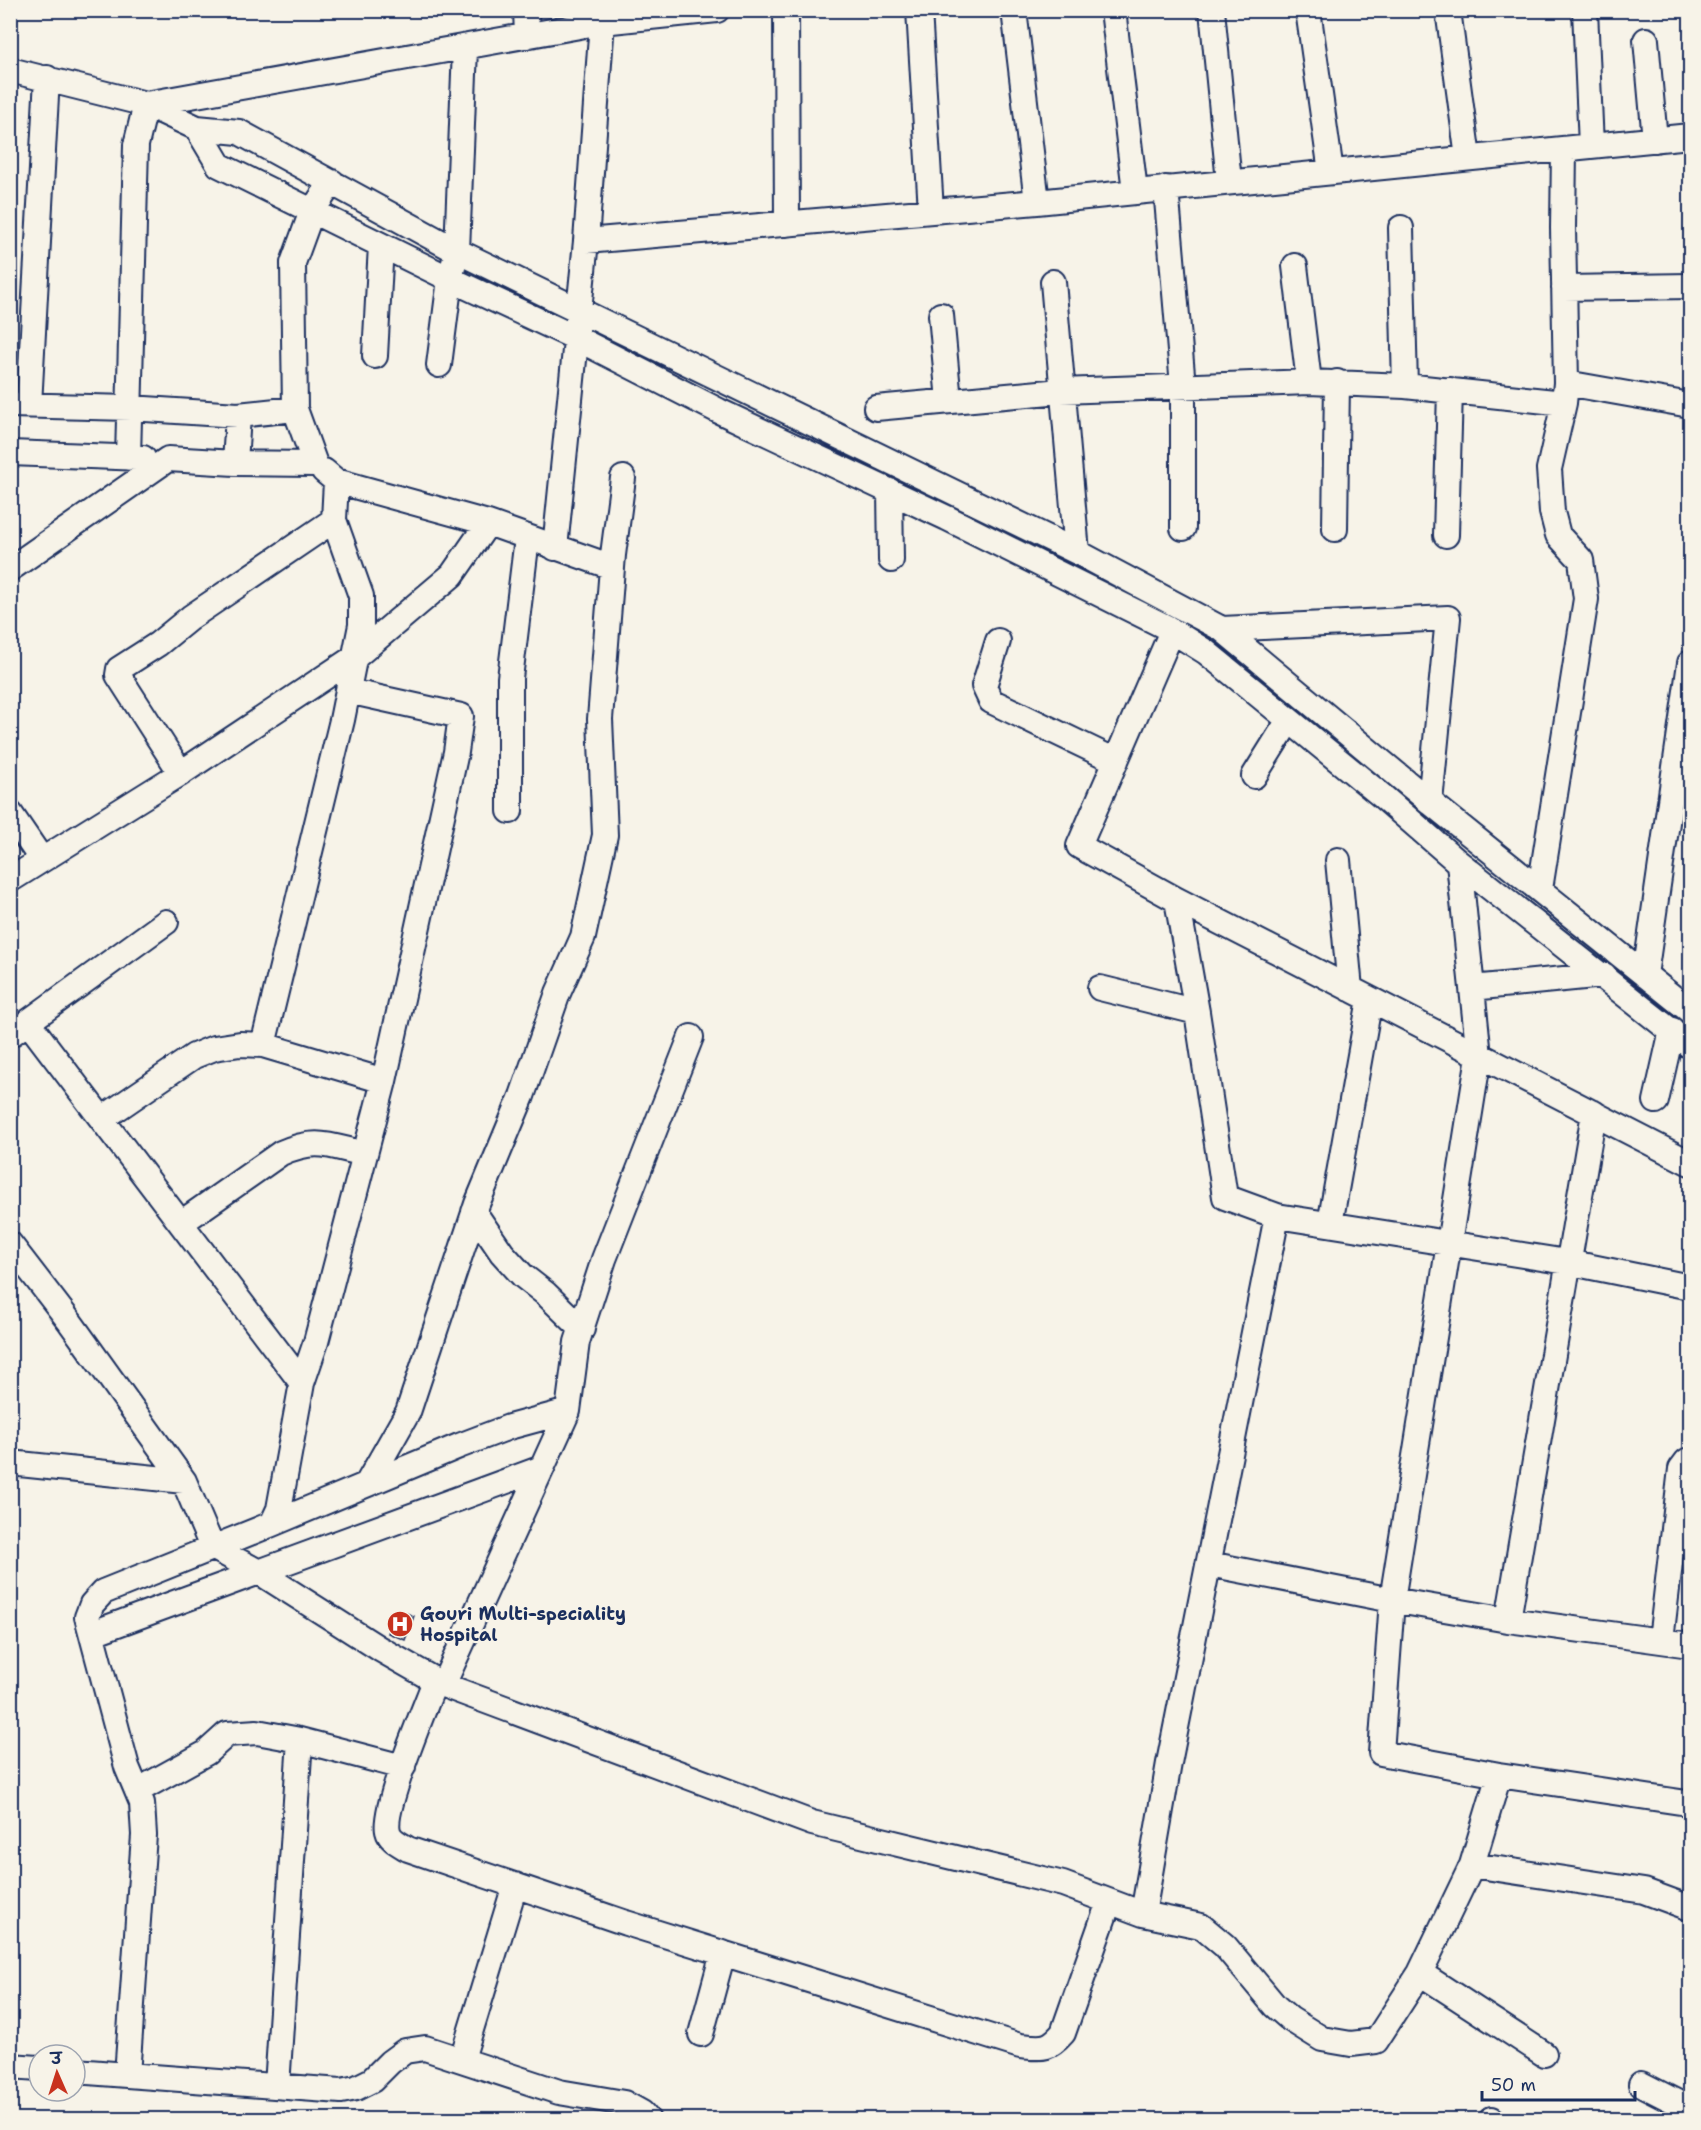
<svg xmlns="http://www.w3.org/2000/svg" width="1701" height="2130" font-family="'Shantell Sans','Playpen Sans Deva',sans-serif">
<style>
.building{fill:#c0c3c5;stroke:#1b2f5e;stroke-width:1.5}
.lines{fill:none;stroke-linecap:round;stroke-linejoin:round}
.minor-casing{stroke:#1b2f5e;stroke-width:28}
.minor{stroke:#f7f3e8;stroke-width:24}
.labels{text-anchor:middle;stroke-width:4.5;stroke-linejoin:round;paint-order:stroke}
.poi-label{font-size:18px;font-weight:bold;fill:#1b2f5e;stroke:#f7f3e8;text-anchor:start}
</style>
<rect width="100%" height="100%" fill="#f7f3e8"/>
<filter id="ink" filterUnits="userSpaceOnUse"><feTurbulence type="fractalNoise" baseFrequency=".0167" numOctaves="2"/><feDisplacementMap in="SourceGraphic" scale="12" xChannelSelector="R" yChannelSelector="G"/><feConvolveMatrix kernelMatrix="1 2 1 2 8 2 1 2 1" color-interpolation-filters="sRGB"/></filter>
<g filter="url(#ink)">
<path class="building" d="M397,1610L414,1616L405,1640L388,1633Z"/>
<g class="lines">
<defs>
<path id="minor" d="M526,10L527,36
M786,10L787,224
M919,10L931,211
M1014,10L1037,202
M1113,10L1135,191
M1212,10L1229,182
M1308,10L1331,172
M1448,10L1468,158
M1585,10L1591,146
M1646,40L1655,140
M10,70L146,104L197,128L239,132L457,251L1077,552L1222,629L1430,802L1690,1011
M146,104L602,22L717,10
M197,128L219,165L450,279L576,338L719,411L947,518L1166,627L1206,652L1382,796L1459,863L1690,1046
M1166,188L1183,386V528
M1401,228L1405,386
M586,241L1037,202L1690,136
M1295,266L1309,382
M1053,282L1077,552
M1564,288L1690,286
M941,315L949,401
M375,356L381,245
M439,365L450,279L457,251L465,48
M1566,383L1690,405
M10,405L130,408L238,415L295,409
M29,405L47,78
M876,408L1061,391L1309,382L1405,386L1564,403
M10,453L143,458
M128,458L136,145L146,104
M235,463L315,464L295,409L293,263L312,211L332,182
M324,471L336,481L488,523L612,567
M890,491L891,560
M1335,529L1337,382
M1446,535L1450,390
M555,548L586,241L602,22
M10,569L168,459L235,463L238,415
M1222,629L1448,618L1430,802
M1172,631L1079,846L1177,900L1690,1163
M998,641L984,686L991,701L1116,761
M178,775L355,657L452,575L488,523
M1254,776L1289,720
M510,811V678L527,538
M10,813L42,860
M1338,860L1350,989
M1459,863L1479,1056L1392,1600L1381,1753L1499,1775L1687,1803
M10,880L178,775L179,770L118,675L119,669L158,644L191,617L334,520L336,481
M1540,889L1586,599L1581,560L1558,535L1552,512L1549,469L1564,403L1566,383L1563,228L1564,149
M1177,900L1197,1012L1225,1197L1277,1216L1567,1262L1690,1287
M1645,975L1690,663
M1100,988L1197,1012
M1472,988L1604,975
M28,1022L302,1383
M10,1035L166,922
M263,1045L342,720L361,625V596L334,520
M1656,1101L1672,1030
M102,1119L194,1056L214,1048L240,1044L263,1045L384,1081
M474,1212L502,1253L523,1276L546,1294L582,1329
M181,1223L281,1153C316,1137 330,1146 365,1154
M1330,1224L1370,999
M10,1244L70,1322L184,1481L212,1547L259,1572L380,1649L443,1685L812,1823L1063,1884L1143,1914L1201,1926L1225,1946L1275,2006L1290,2019L1322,2039L1351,2044L1376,2041L1420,1973L1472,1865L1644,1891L1690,1908
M10,1463L184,1481
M367,1484L408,1412L477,1204L522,1096L558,993L583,937L605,835L600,719L613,555L623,478
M272,1524L279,1509L302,1383L316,1342L384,1081L456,752L461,716L348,691
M1209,1564L1392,1600L1508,1620L1690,1645
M1508,1620L1594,1113
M93,1633L542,1468
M1661,1640L1681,1469L1687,1461H1690
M435,1681C425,1708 382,1808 388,1831C390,1840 400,1844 408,1849L626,1923L1020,2046C1043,2048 1048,2050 1063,2033L1109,1902
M443,1685L568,1411
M137,1791L206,1753L227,1734L257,1732L300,1740L403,1767
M1472,1865L1499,1775
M1143,1914L1169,1763L1277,1216
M1420,1973L1544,2054
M701,2034L723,1953
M462,2059L515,1885
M10,2066L39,2068
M75,2071L127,2075L144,1835L142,1803L127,1767L87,1617L92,1604L103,1592L272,1524L459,1446L509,1427L568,1411L577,1342L604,1259L691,1037
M127,2075L341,2091L356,2088L372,2080L390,2062L405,2051L425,2048L559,2092L624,2103L642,2113L648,2120
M1641,2084L1690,2109
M277,2086L300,1740
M1492,2119L1493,2120"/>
</defs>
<use href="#minor" class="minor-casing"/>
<use href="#minor" class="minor"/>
</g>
</g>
<defs>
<symbol id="hospital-disc" viewBox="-11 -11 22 22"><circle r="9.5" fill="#c8321e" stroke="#f7f3e8"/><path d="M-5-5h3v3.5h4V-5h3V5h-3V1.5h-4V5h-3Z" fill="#fff"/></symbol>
</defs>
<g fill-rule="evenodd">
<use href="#hospital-disc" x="385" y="1609" width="30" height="30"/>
</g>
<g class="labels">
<g class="poi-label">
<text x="420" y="1620">Gouri Multi-speciality<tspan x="420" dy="21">Hospital</tspan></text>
</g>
</g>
<rect width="1701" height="2130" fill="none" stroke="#f7f3e8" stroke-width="36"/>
<rect x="18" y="18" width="1665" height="2094" fill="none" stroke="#1b2f5e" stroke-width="2" filter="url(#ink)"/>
<g transform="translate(57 2073) rotate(357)"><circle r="28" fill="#f7f3e8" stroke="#9fa5b1" stroke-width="1.5"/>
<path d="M0-4.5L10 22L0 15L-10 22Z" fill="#c8321e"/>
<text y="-9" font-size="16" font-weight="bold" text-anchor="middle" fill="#1b2f5e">उ</text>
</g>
<path d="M1482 2091v9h153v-9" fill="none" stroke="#1b2f5e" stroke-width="3"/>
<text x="1491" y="2091" font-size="18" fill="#1b2f5e" stroke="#f7f3e8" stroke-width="4.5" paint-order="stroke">50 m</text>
</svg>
